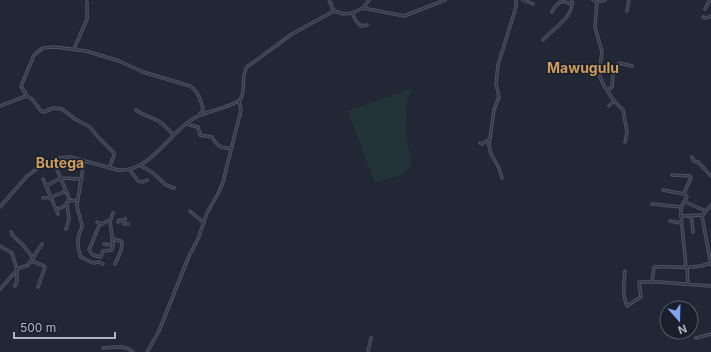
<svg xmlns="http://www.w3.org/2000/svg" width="711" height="352" font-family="Inter,sans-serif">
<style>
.green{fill:#233438}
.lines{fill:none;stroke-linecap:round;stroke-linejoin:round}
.minor-casing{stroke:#4e5461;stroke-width:3.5}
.minor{stroke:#343946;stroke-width:1.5}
.labels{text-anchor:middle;stroke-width:3;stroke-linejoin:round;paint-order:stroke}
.quarter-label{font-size:14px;font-weight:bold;fill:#cd9c5f;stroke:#191f2b}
</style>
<rect width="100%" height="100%" fill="#212735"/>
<path class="green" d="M412,88L407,100L406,126L407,140L411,161V166L404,174L375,183L348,111Z"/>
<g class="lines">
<defs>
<path id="minor" d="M329,0L334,11
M523,0L533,4
M593,0L597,2L605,0
M597,2L595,27L602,52L599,74L603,84L614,101L623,110L627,132L625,142
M363,8L369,0
M705,9L710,0
M627,11L629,0
M552,12L554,8L561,1L572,4
M352,13L356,21L361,26L367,25
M703,17L706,18L711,16
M543,40C553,28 574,18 572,0
M74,49L87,19V2
M608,90L612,87L613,75L619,63L632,66
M0,106L26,96
M609,106L614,100
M136,110C144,116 152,117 160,122C165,125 169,131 174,135
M187,123L189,125L198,127L200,135L212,137C217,146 221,149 232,148
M480,143L482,144L490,139
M692,157L694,161L698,162L711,176
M53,160L69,198C68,205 62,208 56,210
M84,161L77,205C77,210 81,219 82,226C82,229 79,232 79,235C77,242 78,250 81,257L93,263L99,262L103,264
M140,165L153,173L166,185L174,188
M109,168L114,156V153L98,137L90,127L75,119L62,109L54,108L43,112L41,111L32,99L27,96L21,86L34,55L43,48L55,47L86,51L119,61L143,72L190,86C197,90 202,101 203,110L199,115
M130,170L138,181L143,182L147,180
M672,175L690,176L691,178L684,193L687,197L681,207V216L686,267
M502,178L499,168L491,154L489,145L494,110L499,97L496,83L498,65L516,7V0
M43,179L58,214
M46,186L61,178L82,179
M663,190L684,194
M43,198L52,197L66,191
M69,201L77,200
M685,202L706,211
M652,204L681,207
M711,205L702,216L711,265
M0,207L27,176L41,166L59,158L70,157L118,170C150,172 168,135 191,120C206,110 225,110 240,100C247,90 240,76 247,67L292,34L334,11L344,14L352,13L363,8L404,16L445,0
M190,211L204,223
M113,213L110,221L112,237L115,240L121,241L122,242L121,251L115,264
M691,215L693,232
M681,216L703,215
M125,219L124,224H128
M670,221L681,223
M97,222L102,224L111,219
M118,222L119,220L124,221
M102,224L99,226L89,250L93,255L101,257L103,251L112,250L113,245
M66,229L69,219L67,204
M11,232L12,233V235L23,245L33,258
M104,244L113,245L112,237
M0,246L12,253L17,270L0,289
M31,261L42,265L45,267L38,287
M687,268L688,284
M17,269L28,265L42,244
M625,271C624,282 622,295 627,306L641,297L639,282H659L711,286
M652,282L654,267C667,266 679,268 692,267C698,267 704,265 711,263
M15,286L17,281V272
M696,338L711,334
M103,348C114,347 125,345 133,352
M147,352L159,331L189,256L198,239L207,213L219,192L223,182L241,110L239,101
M368,352L371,338"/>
</defs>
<use href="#minor" class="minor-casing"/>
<use href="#minor" class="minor"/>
</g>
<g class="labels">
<g class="quarter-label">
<text x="583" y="73">Mawugulu</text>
<text x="60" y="168">Butega</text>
</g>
</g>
<g transform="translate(679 320) rotate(160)"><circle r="19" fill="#191f2b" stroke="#555b68"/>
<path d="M0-3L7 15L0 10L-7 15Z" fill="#84a2f2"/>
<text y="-6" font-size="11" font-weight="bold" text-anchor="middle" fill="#aeb4c3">N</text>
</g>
<path d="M14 332v6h101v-6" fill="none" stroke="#aeb4c3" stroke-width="2"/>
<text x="20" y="332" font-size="12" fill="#aeb4c3" stroke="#191f2b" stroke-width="3" paint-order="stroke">500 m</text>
</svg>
